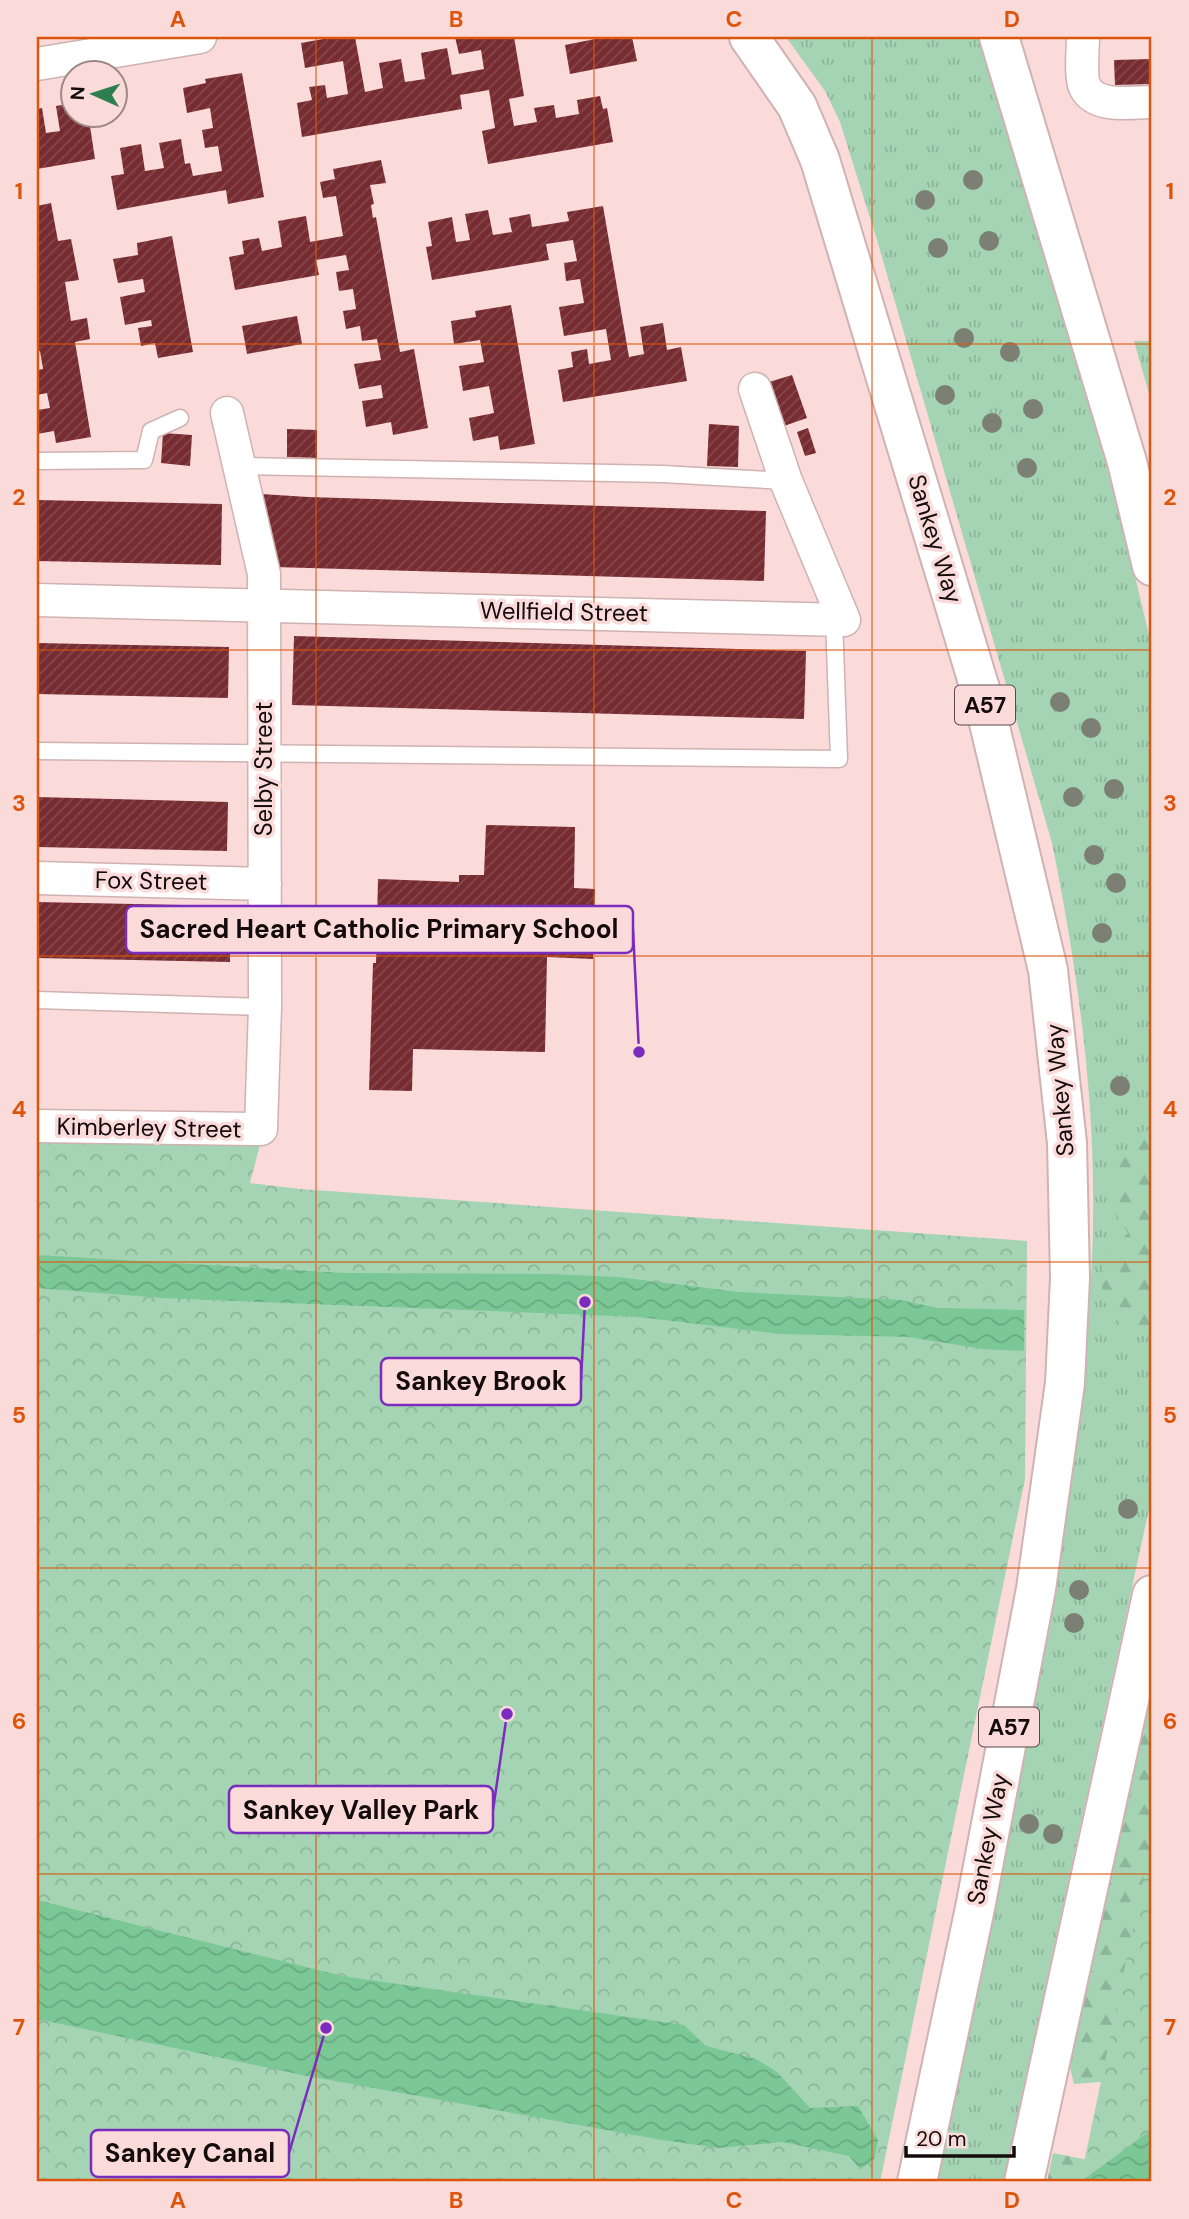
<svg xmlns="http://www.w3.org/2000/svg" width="1189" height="2219" font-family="'DM Sans',sans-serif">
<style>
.grass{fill:url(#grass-tufts)}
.forest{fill:url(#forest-firs)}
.park{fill:url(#park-crowns)}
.water{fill:url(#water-waves)}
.building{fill:url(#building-hatch)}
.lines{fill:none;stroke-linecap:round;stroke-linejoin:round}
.service-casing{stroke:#cfb2b1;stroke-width:19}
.minor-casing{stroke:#cfb2b1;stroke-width:35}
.trunk-casing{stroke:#cfb2b1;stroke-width:42}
.service{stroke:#fff;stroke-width:16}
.minor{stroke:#fff;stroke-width:32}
.trunk{stroke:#fff;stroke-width:38}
.tree{fill:#7c8074}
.grid{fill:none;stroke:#dd550c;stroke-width:2;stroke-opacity:0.55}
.labels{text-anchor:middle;stroke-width:7;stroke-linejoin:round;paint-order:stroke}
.shield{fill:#fadbda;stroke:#594949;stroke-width:2}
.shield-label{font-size:23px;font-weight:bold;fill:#140b0b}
.street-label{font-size:24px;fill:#140b0b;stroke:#fadbda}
.leader{fill:none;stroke:#7b2cbf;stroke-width:2.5}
.callout-dot{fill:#7b2cbf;stroke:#fadbda;stroke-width:2.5}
.callout{fill:#fadbda;stroke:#7b2cbf;stroke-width:2.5}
.callout-label{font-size:26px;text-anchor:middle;font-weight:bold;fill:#140b0b}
.neatline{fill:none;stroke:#dd550c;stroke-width:2.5}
.grid-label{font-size:23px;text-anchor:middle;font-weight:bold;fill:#dd550c}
</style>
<defs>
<pattern id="grass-tufts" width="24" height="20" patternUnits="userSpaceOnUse" patternTransform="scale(1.75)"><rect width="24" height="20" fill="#a4d4b3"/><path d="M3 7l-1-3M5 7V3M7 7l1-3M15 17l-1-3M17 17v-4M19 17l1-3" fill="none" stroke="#8cb599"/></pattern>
<pattern id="forest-firs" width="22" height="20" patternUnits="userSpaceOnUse" patternTransform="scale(1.75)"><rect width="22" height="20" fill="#a4d4b3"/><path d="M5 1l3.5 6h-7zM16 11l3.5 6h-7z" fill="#8cb599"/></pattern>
<pattern id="park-crowns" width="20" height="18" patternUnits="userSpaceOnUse" patternTransform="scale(1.75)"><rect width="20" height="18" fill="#a4d4b3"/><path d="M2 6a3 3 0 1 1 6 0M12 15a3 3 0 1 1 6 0" fill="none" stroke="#8cb599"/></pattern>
<pattern id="water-waves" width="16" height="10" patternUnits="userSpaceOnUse" patternTransform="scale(1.75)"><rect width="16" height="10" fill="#7bc896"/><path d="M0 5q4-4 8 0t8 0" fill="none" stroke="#69aa80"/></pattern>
<pattern id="building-hatch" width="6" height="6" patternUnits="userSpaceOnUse" patternTransform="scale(1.75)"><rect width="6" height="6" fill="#772c31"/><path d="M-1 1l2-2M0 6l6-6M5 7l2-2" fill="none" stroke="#84484c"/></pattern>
</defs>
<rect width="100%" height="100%" fill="#fadbda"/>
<path class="grass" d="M786,37H981C1041,240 1105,442 1152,648V1495L1003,2182H934L1083,1374C1087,1323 1093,1271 1093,1219C1095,1092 1077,967 1052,843L877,240L840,122L825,91Z
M1134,341H1152V404Z"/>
<path class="forest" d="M1143,1131H1152V1335L1133,1337C1093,1302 1092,1271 1128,1233C1124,1227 1118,1220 1116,1213C1107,1185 1121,1149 1143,1131Z
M1152,1678V2078L1074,2084L1069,2063Z
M1053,2153L1098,2162L1095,2182H1047Z"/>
<path class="park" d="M37,1140L260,1145L250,1183L300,1189L1027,1241L1025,1479L880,2182H37Z
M1152,1837V2182H1080Z"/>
<path class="water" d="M37,1255L344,1273L549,1274L618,1277L739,1292L900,1300L939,1308L1024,1310V1351L983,1349L908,1337L781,1334L639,1317L162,1298L37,1288Z
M37,1900L342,1976L684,2025L706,2046L756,2059L777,2072L810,2108L858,2106L878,2140L874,2160L860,2169L849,2156L783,2142L719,2148L662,2140L307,2076L37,2019Z
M1147,2133L1152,2134V2182H1080Z"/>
<path class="building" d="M323,37H355L365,92L383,88L379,63L401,59L405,82L425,79L421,53L447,48L452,75L484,69L481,50L459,54L455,37H514L524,96L509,99L514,126L537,122L534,108L554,105L556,118L579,114L577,100L600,96L603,109L607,108L613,142L488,164L482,131L495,128L489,90L460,95L462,109L302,137L297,103L312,100L309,87L325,85L327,98L348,94L343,61L305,68L301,43L323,39Z
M605,37H632L637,61L570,74L565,45Z
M1152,59V84L1115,85L1114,60Z
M242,73L264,197L228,204L226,190L117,210L111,176L124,174L120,148L141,144L145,171L164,168L159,143L181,139L185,164L190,163L193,176L222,171L218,146L205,148L202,130L213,128L210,108L187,113L183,88L206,83L205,79Z
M74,103V116H84L85,127L90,126L95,159L37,169V109L42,108L46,133L60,131L56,106Z
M381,160L386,183L370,185L374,204L371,205L373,218L376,217L400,352L414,349L428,428L393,435L391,422L366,427L362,401L383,398L381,385L359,389L354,364L381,360L377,339L362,341L360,326L346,329L343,311L356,309L353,289L339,291L336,272L349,270L346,255L316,260L319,275L235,290L229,257L244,254L242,241L259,238L262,251L282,247L278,221L306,216L310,242L343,236L336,196L323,198L320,182L335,179L333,169Z
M51,203L58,241L71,239L79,280L65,282L71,321L87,318L90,339L75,342L91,437L56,443L54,431L37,434V410L50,408L47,393L37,395V370L43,369L40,351L37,352V206Z
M603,206L629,357L644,354L640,327L663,323L667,350L681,347L687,381L563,402L558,370L573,367L571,352L587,349L589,364L611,360L606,329L564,336L559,307L584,303L580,279L566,281L564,263L577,261L573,240L546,244L549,260L432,280L426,247L432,246L428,222L452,217L456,242L470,240L465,214L488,210L493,235L512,232L509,218L530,214L532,227L569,221L567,212Z
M172,236L193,352L158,358L155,343L141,346L138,328L152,326L151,320L125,325L120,297L145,292L143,279L118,283L113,259L138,255L137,243Z
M511,305L535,444L500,450L498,436L473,441L469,418L494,413L489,386L463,391L459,366L484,362L480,340L454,344L451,321L476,317L475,311Z
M297,316L302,344L247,354L242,326Z
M792,375L807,418L784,426L769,382Z
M709,424L739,426L738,467L707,466Z
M808,428L816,453L805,456L797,432Z
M287,429L317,430V458L287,457Z
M163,433L192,435L190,466L161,463Z
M261,494L308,497L766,511L764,581L274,567Z
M37,500L222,504L221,565L37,561Z
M294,636L806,651L804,719L292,705Z
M37,643L229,647L228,698L37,694Z
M37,797L228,802L227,851L37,847Z
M486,825L575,827L574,888L595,889L593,959L547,957L545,1052L413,1049L412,1091L369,1090L373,963H376L378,879L459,882V875H484Z
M37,902L231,906L230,962L37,958Z"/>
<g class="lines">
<defs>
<path id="service" d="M37,461L144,460L151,431L180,418
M238,466L663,474L786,481
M37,751L839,759L834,619
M37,1000L265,1007"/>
<path id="minor" d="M1083,37C1083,49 1080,77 1085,87C1096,109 1132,102 1152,102
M37,64L200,37
M37,600L844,620L786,481L755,389
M37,878L265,884
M37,1126L261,1129L265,1007L264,574L227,413"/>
<path id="trunk" d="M749,37L797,106L820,160L984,702L1048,970L1067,1143L1070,1278L1065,1383L1036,1589L975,1908L917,2182
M999,37L1127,462L1152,566
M1024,2182L1152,1595"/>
</defs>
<use href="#service" class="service-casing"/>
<use href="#minor" class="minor-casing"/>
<use href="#trunk" class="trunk-casing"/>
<use href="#service" class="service"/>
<use href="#minor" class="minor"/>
<use href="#trunk" class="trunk"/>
</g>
<g class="tree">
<circle cx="973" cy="180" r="10"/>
<circle cx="925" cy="200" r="10"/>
<circle cx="989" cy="241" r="10"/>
<circle cx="938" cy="248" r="10"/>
<circle cx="964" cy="338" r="10"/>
<circle cx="1010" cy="352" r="10"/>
<circle cx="945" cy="395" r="10"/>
<circle cx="1033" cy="409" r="10"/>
<circle cx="992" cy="423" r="10"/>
<circle cx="1027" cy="468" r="10"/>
<circle cx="1060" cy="702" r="10"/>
<circle cx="1091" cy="728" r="10"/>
<circle cx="1114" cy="789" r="10"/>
<circle cx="1073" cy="797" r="10"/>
<circle cx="1094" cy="855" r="10"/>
<circle cx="1116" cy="883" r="10"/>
<circle cx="1102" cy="933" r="10"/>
<circle cx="1120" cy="1086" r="10"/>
<circle cx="1128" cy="1509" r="10"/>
<circle cx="1079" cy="1590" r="10"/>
<circle cx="1074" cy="1623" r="10"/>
<circle cx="1029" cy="1824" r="10"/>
<circle cx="1053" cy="1834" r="10"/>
</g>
<path class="grid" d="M316,37V2182M594,37V2182M872,37V2182M37,344H1152M37,650H1152M37,956H1152M37,1262H1152M37,1568H1152M37,1874H1152"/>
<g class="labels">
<g class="shield">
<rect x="955" y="685.5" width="60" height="39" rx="5"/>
<rect x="979" y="1707.5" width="60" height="39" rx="5"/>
</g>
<g class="shield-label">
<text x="985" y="713">A57</text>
<text x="1009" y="1735">A57</text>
</g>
<g class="street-label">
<text transform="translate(935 539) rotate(73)" y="8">Sankey Way</text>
<text transform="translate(564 612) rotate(1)" y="8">Wellfield Street</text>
<text transform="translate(264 769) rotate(-90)" y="8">Selby Street</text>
<text transform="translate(151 881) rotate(1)" y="8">Fox Street</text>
<text transform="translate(1060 1090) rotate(-95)" y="8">Sankey Way</text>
<text transform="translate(149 1128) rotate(1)" y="8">Kimberley Street</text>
<text transform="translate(988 1839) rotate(-79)" y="8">Sankey Way</text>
</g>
</g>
<path class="leader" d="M639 1052L633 929M585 1302L581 1381M507 1714L493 1810M326 2028L289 2153"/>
<g class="callout-dot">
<circle cx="639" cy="1052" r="7"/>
<circle cx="585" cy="1302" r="7"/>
<circle cx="507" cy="1714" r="7"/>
<circle cx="326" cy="2028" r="7"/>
</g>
<g class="callout">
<rect x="126" y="906" width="507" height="47" rx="7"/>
<rect x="381" y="1358" width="200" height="47" rx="7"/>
<rect x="229" y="1786" width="264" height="47" rx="7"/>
<rect x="91" y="2130" width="198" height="47" rx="7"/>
</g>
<g class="callout-label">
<text x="379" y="938">Sacred Heart Catholic Primary School</text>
<text x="481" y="1390">Sankey Brook</text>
<text x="361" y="1819">Sankey Valley Park</text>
<text x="190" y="2162">Sankey Canal</text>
</g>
<rect width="1189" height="2219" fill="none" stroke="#fadbda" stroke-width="77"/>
<g transform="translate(94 94) rotate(273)"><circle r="33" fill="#fadbda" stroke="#9e8887" stroke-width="2"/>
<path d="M0-5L12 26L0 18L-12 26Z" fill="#2e7f50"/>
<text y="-10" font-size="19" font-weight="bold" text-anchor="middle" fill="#140b0b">N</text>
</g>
<path d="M906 2146v10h108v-10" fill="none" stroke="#140b0b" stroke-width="3.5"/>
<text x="916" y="2146" font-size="21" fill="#140b0b" stroke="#fadbda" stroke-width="5" paint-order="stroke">20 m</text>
<rect x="38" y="38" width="1112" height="2142" class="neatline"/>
<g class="grid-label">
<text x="178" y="27">A</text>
<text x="456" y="27">B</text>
<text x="734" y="27">C</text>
<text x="1012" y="27">D</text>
<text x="19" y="199">1</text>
<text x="1170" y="199">1</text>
<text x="19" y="505">2</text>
<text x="1170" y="505">2</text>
<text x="19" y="811">3</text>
<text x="1170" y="811">3</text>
<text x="19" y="1117">4</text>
<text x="1170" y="1117">4</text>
<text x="19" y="1423">5</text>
<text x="1170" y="1423">5</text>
<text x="19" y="1729">6</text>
<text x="1170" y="1729">6</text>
<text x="19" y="2035">7</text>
<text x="1170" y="2035">7</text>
<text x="178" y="2208">A</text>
<text x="456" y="2208">B</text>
<text x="734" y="2208">C</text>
<text x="1012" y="2208">D</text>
</g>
</svg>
